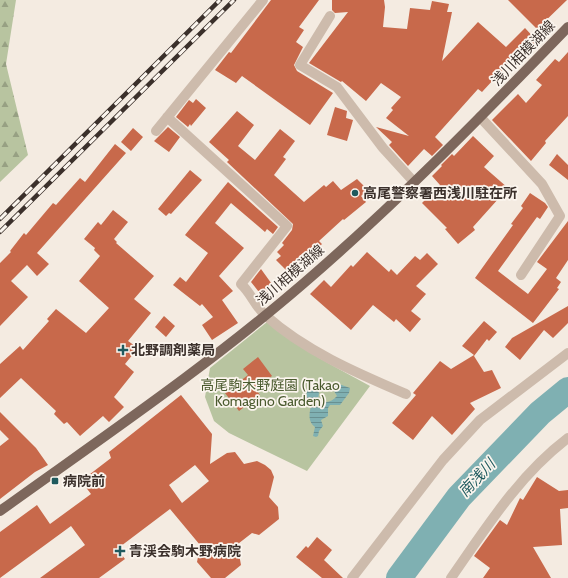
<svg xmlns="http://www.w3.org/2000/svg" width="568" height="578" font-family="Cabin,'Noto Sans JP',sans-serif">
<style>
.forest{fill:url(#forest-firs)}
.garden{fill:#b8c4a0}
.water{fill:url(#water-rules)}
.lines{fill:none;stroke-linecap:round;stroke-linejoin:round}
.river{stroke:#7fb0b2;stroke-width:26}
.building{fill:#c8694b;fill-rule:evenodd}
.minor{stroke:#cdbbac;stroke-width:10}
.major{stroke:#7d675c;stroke-width:10}
.rail-casing{stroke:#3b302b;stroke-width:4.5}
.rail{stroke:#fbf5ee;stroke-width:3;stroke-dasharray:9;stroke-linecap:butt}
.poi-dot{fill:#1f5a5e;stroke:#fbf5ee;stroke-width:1.5}
.labels{text-anchor:middle;stroke-width:3.5;stroke-linejoin:round;paint-order:stroke}
.street-label{font-size:14px;fill:#3b302b;stroke:#fbf5ee}
.poi-label{font-size:14px;font-weight:bold;fill:#3b302b;stroke:#fbf5ee;text-anchor:start}
.park-label{font-size:14px;fill:#4a5a2e;stroke:#fbf5ee}
.water-label{font-size:15px;font-style:italic;fill:#1f5a5e;stroke:#fbf5ee}
</style>
<defs>
<pattern id="forest-firs" width="22" height="20" patternUnits="userSpaceOnUse"><rect width="22" height="20" fill="#b8c4a0"/><path d="M5 1l3.5 6h-7zM16 11l3.5 6h-7z" fill="#97a083"/></pattern>
<pattern id="water-rules" width="6" height="5" patternUnits="userSpaceOnUse"><rect width="6" height="5" fill="#7fb0b2"/><path d="M0 2.5h6" fill="none" stroke="#699091"/></pattern>
</defs>
<rect width="100%" height="100%" fill="#f4ebe1"/>
<path class="forest" d="M0,0H16L6,64L28,155L0,182Z"/>
<path class="garden" d="M267,322C300,349 333,366 370,386L307,471L229,433L214,421L205,397L210,368Z"/>
<path class="water" d="M339,384L350,388L349,393L340,405H330L328,408V416L321,420L323,426L319,431L318,436L316,437L313,436L315,427C308,422 309,414 311,406C306,398 302,389 316,386L319,393L318,400C325,404 332,402 337,396L334,391L335,386Z"/>
<g class="lines">
<path class="river" d="M399,578L459,497L540,413L568,390"/>
</g>
<path class="building" d="M271,0H319L299,27L304,30L296,42L303,47L294,65L297,71L333,93L310,125L242,76L236,83L215,70L229,52L231,53Z
M332,0H384L385,7L383,27L407,29L410,8L430,10L432,1L449,4L447,12H452L442,61L478,22L506,47L525,28L538,42L524,56L520,51L482,92L478,89L435,137L443,145L432,156L424,149L408,166L389,145L392,142L376,127L409,136L386,118L393,110L391,108L401,97L381,83L366,101L342,81L343,80L341,82L309,63L348,12L335,13L332,10Z
M508,0H567L537,29Z
M568,52V116L545,141L546,143L531,161L492,120L518,94L526,103L542,85L536,80L555,59L559,62Z
M196,99L206,108L191,126L190,124L188,127L176,117L189,100L193,103Z
M335,107L347,111L346,118L353,120L347,141L327,135Z
M237,111L254,125L238,146L255,160L280,129L295,141L283,157L286,159L274,175L304,202L324,185L326,187L333,181L341,190L357,179L368,190L361,196L366,202L344,220L343,219L319,241L322,244L319,247L321,249L310,261L302,254L286,270L276,260L281,256L277,252L284,245L282,243L292,230L293,224L227,162L229,160L209,142Z
M168,127L180,137L169,152L154,141Z
M133,128L143,137L131,151L121,142Z
M473,136L494,156L484,167L508,188L473,227L475,230L458,244L445,229L447,228L422,203L440,185L432,176L442,166L441,165L452,154L454,156Z
M115,144L126,153L37,253L49,264L37,276L27,265L11,281L28,297L0,326V263L11,252L10,251L24,233L26,235L53,203L56,205L80,178L85,182Z
M557,154L568,165V180L549,165Z
M190,170L202,180L171,214L169,213L166,216L158,209Z
M228,182L278,227L273,234L267,229L265,232L231,203L215,223L244,248L219,276L233,291L222,300L238,323L212,340L202,325L213,317L202,304L200,306L173,285L180,277L186,282L208,253L185,235Z
M530,193L545,203L548,207L540,219L537,217L498,271L528,294L547,269L537,262L568,221V260L556,278L561,282L557,288L559,289L533,323L475,278L513,225L511,224L523,208L521,206Z
M113,210L128,222L114,239L117,242L116,243L154,276L134,299L151,313L128,341L138,348L125,364L134,372L114,397L124,407L109,422L103,416L80,436L67,422L64,424L54,414L56,411L21,378L0,398V364L20,346L23,350L49,321L47,319L56,309L86,333L109,308L79,281L100,256L94,250L95,248L84,239L98,222L101,225Z
M367,252L389,272L391,269L397,275L415,256L420,260L427,253L438,264L416,286L426,294L411,311L421,319L410,332L396,319L394,322L373,305L351,330L310,294L324,280L331,287L351,265L353,267Z
M261,269L274,287L262,296L251,282Z
M568,306V323L553,338L544,330L520,360L505,347L512,338Z
M164,316L175,326L166,337L155,327Z
M484,321L497,332L489,341L487,339L474,356L484,372L492,370L501,388L470,403L475,409L452,435L432,416L413,440L392,423L416,395L413,393L440,361L451,369L474,355L462,346Z
M258,357L272,376L255,388L260,395L239,411L225,393L248,375L243,369Z
M181,395L212,434L210,464L227,453L235,452L244,464L257,461L265,465L271,470L274,477L269,497L278,507L279,519L259,535L252,533L234,547L239,554L241,565L225,578H211L197,562L198,557L205,551L170,509L117,549L125,559L99,578H40L85,545L71,526L0,578V532L37,505L50,524L91,494L81,481L111,458L109,452ZM195,465L209,481L182,503L169,485Z
M0,412L36,448L48,465L35,472L0,499V446L9,439L0,430Z
M537,477L559,491L568,490V508L560,509L562,545L533,547L551,578H483L490,568L474,556L500,520L507,525L520,498L523,500Z
M317,537L332,550L324,560L343,578H322L296,557L306,546L308,548Z"/>
<g class="lines">
<path class="minor" d="M330,16L300,65L337,87L383,148L414,182
M167,117L287,226L241,284C251,293 255,306 265,315C305,351 357,373 406,394
M480,117L542,184L560,216L521,275
M156,131L263,0
M352,578L443,460L480,420L568,353
M451,578C486,528 519,475 568,438"/>
<path class="major" d="M0,511C103,437 208,366 304,283C397,203 483,115 568,27"/>
<defs>
<path id="rail" d="M0,219L220,0
M0,232L234,0"/>
</defs>
<use href="#rail" class="rail-casing"/>
<use href="#rail" class="rail"/>
</g>
<g class="poi-dot">
<circle cx="355" cy="193" r="4"/>
<path d="M121 344h4v4h4v4h-4v4h-4v-4h-4v-4h4z"/>
<rect x="51" y="477" width="8" height="8" rx="2"/>
<path d="M118 545h4v4h4v4h-4v4h-4v-4h-4v-4h4z"/>
</g>
<g class="labels">
<g class="street-label">
<text transform="translate(523 53) rotate(-46)" y="5">浅川相模湖線</text>
<text transform="translate(290 275) rotate(-41)" y="5">浅川相模湖線</text>
</g>
<g class="poi-label">
<text x="363" y="198">高尾警察署西浅川駐在所</text>
<text x="131" y="355">北野調剤薬局</text>
<text x="63" y="486">病院前</text>
<text x="129" y="556">青渓会駒木野病院</text>
</g>
<g class="park-label">
<text x="270" y="390">高尾駒木野庭園 (Takao<tspan x="270" dy="16">Komagino Garden)</tspan></text>
</g>
<g class="water-label">
<text transform="translate(477 478) rotate(-47)" y="5">南浅川</text>
</g>
</g>
</svg>
